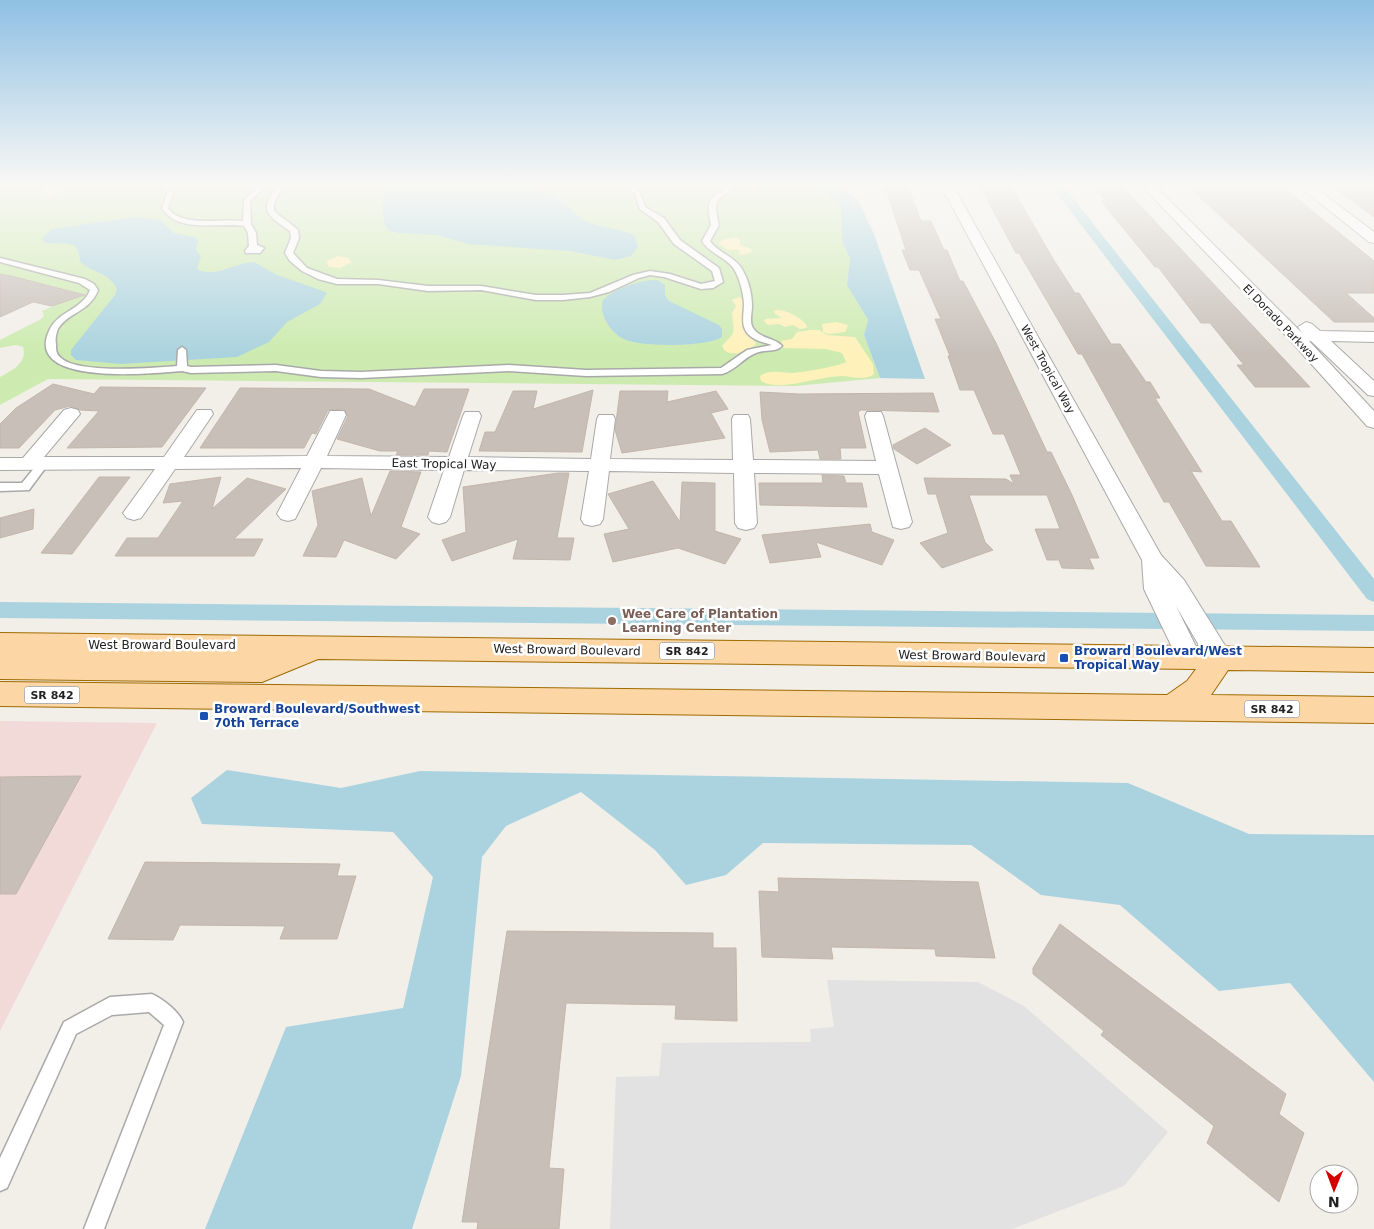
<svg xmlns="http://www.w3.org/2000/svg" width="1374" height="1229" font-family="'DejaVu Sans',sans-serif">
<style>
.commercial{fill:#f2dad9}
.grass{fill:#cdebb0}
.sand{fill:#fff1ba}
.parking{fill:#e2e2e2}
.water{fill:#aad3df}
.lines{fill:none;stroke-linecap:round;stroke-linejoin:round}
.canal{fill:#aad3df;fill-rule:evenodd}
.building{fill:#c7bfb8;stroke:#c4b6ab}
.service-casing{stroke:#a9a9a9;stroke-width:3}
.minor-casing{stroke:#a9a9a9;stroke-width:2}
.primary-casing{stroke:#a06b00;stroke-width:2}
.service{fill:#fff;fill-rule:evenodd}
.minor{fill:#fff;fill-rule:evenodd}
.primary{fill:#fcd6a4;fill-rule:evenodd}
.education-dot{fill:#8d6e63;stroke:#fff;stroke-width:2}
.transit-dot{fill:#1a4fb4;stroke:#fff;stroke-width:2}
.labels{text-anchor:middle;stroke-width:5;stroke-linejoin:round;paint-order:stroke}
.far-street-label{font-size:11px;fill:#222;stroke:#fff}
.shield{fill:#fff;stroke:#646464;stroke-width:1}
.shield-label{font-size:11px;font-weight:bold;fill:#222}
.street-label{font-size:12px;fill:#222;stroke:#fff}
.education-label{font-size:12px;font-weight:bold;fill:#785e54;stroke:#fff;text-anchor:start}
.transit-label{font-size:12px;font-weight:bold;fill:#164399;stroke:#fff;text-anchor:start}
</style>
<rect width="100%" height="100%" fill="#f2efe9"/>
<path class="commercial" d="M0,721L157,723L0,1031Z"/>
<path class="grass" d="M0,183H809L832,197L841,206L842,241L850,259L857,302L868,320L864,335L880,378L795,386L48,379L0,405V377C12,371 28,362 23,347L16,345L0,348V340L41,319L44,316L42,311L69,299L0,274Z"/>
<path class="sand" d="M43,183H60L62,190L55,196L45,195Z
M736,237L740,240V245L751,249L752,252L741,255L738,253L741,250H728L719,244L722,240Z
M338,256L348,258L352,262L340,268L329,267L327,263L328,260Z
M739,297L745,299L744,324L756,344C748,351 728,360 722,346C737,330 734,335 732,313L736,306L732,300Z
M777,310C787,310 799,317 806,324L807,328L800,329L793,325L785,327L779,324L768,325L764,321L765,319L782,318L775,314L774,311Z
M836,322L848,325L845,332L829,334L823,332L822,324Z
M810,330H819L827,335L855,337L873,364L874,374C864,381 854,377 843,376C820,375 780,393 761,381L760,376C769,369 781,373 791,373C800,373 840,366 846,362L842,353L826,349L783,348L781,341L792,339L797,332Z"/>
<path class="parking" d="M827,980L978,982L1024,1006L1168,1132L1124,1186L1012,1229H610L616,1077L659,1076L662,1043L811,1042L810,1029L834,1027Z"/>
<path class="water" d="M385,183H506C518,191 537,189 551,194C565,199 571,213 584,220C600,229 619,227 635,236L638,247L631,256L615,260L570,251L468,244L436,235L398,233L390,231L385,226L382,206Z
M809,183H833L857,198L874,234L925,379L880,378L864,335L868,320L847,285L850,259L842,241L841,206L832,197Z
M136,217L161,220L174,233L195,237L198,241L196,250L201,256L197,269C216,279 235,262 254,262L277,275L323,291L327,293L320,304L287,322L269,342L237,357L121,364L76,360L71,355V350L115,295L117,289C110,273 92,272 80,262C79,235 62,247 43,242L42,238L52,229Z
M657,280L665,285V295L669,301L719,325L722,329V337C707,347 644,347 626,340C612,335 598,315 603,300C615,288 640,280 657,280Z
M227,770L341,788L420,771L1128,783L1249,834L1374,835V1082L1290,983L1219,991L1120,905L1041,895L971,845L763,843L726,875L686,885L655,850L581,792L506,826L482,857L461,1076L412,1229H205L286,1027L403,1008L433,877L393,832L202,824L191,798Z"/>
<g class="lines">
<path class="canal" d="M1049,183H1061L1374,579V602L1367,599Z
M0,602L1374,615V631L0,618Z"/>
</g>
<path class="building" d="M884,183H899L908,187L921,221H931L944,250H947L960,281H963L996,343L1047,452H1051L1072,495L1099,558H1089L1094,569L1062,568L1059,560H1047L1035,529H1060L1047,495H969L985,542L993,550L942,568L920,543L948,533L936,494H928L924,478L1006,479L1014,484L1010,475H1021L1004,434H993L974,390H960L948,356H950L935,319H941L919,270H910L902,250H906Z
M1092,183H1119L1310,387H1255L1237,365H1244L1210,323H1201L1158,267H1155L1101,201H1106Z
M1185,183H1278L1374,261V293H1346L1374,318V322H1334Z
M1328,183H1365L1374,190V217Z
M979,184L1010,185L1055,262L1075,293H1079L1111,344H1120L1146,382H1150L1160,398H1155L1202,472L1191,471L1222,521H1231L1260,567L1206,566L1169,502H1164L1082,354H1078L1019,253H1016Z
M0,274L11,276L85,295L52,306L33,302L0,317Z
M53,384L94,394L100,387L206,388L162,447L67,448L99,411L80,410L70,406L55,410L19,448H0V424L16,408Z
M240,388L369,389L415,407L424,389H469L447,452L429,451L428,455H396L398,451H380L337,439L348,416L344,409L328,410L316,434L312,433L304,448H200Z
M593,390L582,452L479,451L485,432H495L513,391H537L533,409Z
M620,391H668L667,402L716,391L728,409L711,413L725,438L622,453L615,430Z
M760,392L799,394L933,393L939,412L861,410L858,412L866,448H840L841,459H820L818,450L770,452L762,420Z
M925,428L951,445L917,464L894,449L893,445Z
M390,471L421,472L401,527L420,534L396,559L344,540L336,557L303,556L318,525L312,491L362,478L371,516Z
M558,473H569L557,538H574L570,560L513,559L518,539L452,561L442,540L466,532L463,487Z
M822,475L844,476L846,483H862L867,507L760,505L759,483H823Z
M99,477H130L72,554L41,553Z
M221,477L212,509L247,478L286,489L234,539H263L254,556H115L127,538H158L183,501L163,503L170,484Z
M653,481L680,522L682,482L715,483V531L741,539L725,564L678,548L613,562L604,534L629,529L608,494Z
M34,509L33,529L0,538V518Z
M870,524L872,532L894,540L882,565L816,542L821,557L770,563L762,535Z
M81,776L16,894H0V777Z
M145,862L340,864L337,876H356L337,939H280L285,926L180,925L173,940L108,939Z
M778,878L978,882L995,958L936,956L935,949L831,947L833,959L762,957L759,891L779,892Z
M1060,924L1286,1094L1279,1114L1304,1133L1279,1202L1207,1143L1214,1126L1101,1035L1104,1031L1033,974V968Z
M507,931L713,933V948H736L737,1021L675,1019L676,1005L566,1003L549,1168L564,1169L559,1229H477L478,1222H462Z"/>
<g class="lines">
<defs>
<path id="service" d="M157,183H164L173,193L168,208C181,228 223,218 243,221L244,200L262,183H269L250,201L251,224L256,233L257,245L264,248L260,253H246L245,251L249,246L248,233L244,226C219,222 177,234 162,208L167,193Z
M280,183H287C262,216 276,209 298,230L299,238L293,253L307,268L337,279L378,280L428,286H481L536,295H563L590,293L633,275L650,271L670,274L701,284L715,281L712,271L674,244L658,222L640,209L635,194L620,183C636,183 641,193 645,207L664,218L680,240L719,268L723,282L713,288L701,289L664,277L650,275L639,278L609,292L590,297L563,300H536L481,290L428,291L378,284H337L318,279L302,271L290,261L285,253L291,238L290,231C265,214 258,209 280,183Z
M733,183H740C720,202 711,193 719,225L710,241C718,253 734,256 742,269C748,279 752,293 752,306C752,313 749,322 753,328C760,339 774,337 782,346C775,353 765,349 756,353C743,358 736,370 722,374L586,376L509,371L361,378L321,377L276,371L191,373L182,371C156,373 20,388 50,329C59,311 83,309 90,290L79,283L0,262V258L85,279L94,284L98,290C90,312 68,312 58,329C56,334 55,339 56,344C56,350 56,354 61,358C79,374 153,368 177,366L178,350L182,347L186,350L187,366L191,367L276,365L321,371L361,372L509,365L586,370L721,368L747,350L772,345C766,343 759,342 753,338C739,329 744,317 744,303C743,292 740,279 734,269C726,257 710,254 702,241L711,225C705,197 710,199 733,183Z
M1161,184L1163,185V187L1147,188L1144,186L1147,184Z
M44,460L49,463L29,490L0,491V483H22L40,461Z
M152,994C163,999 178,1011 183,1022L104,1229H84L164,1025L149,1012L112,1015L76,1034L7,1188L0,1191V1158L64,1022L110,997Z"/>
<path id="minor" d="M931,183H945L957,193L1161,555L1184,580L1229,652L1232,659L1229,666L1220,669L1211,666L1176,606L1202,659L1199,666L1190,669L1181,666L1144,589L1142,560L946,195Z
M1139,183H1152L1302,333L1298,327L1306,322L1312,324L1320,331L1374,332V342L1331,341L1374,381V396L1368,395L1311,341H1309L1374,411V428L1367,426L1288,338Z
M1295,183H1309L1374,232V243L1369,242Z
M71,408L78,410L80,414L44,457H164L197,410H211L213,414L184,457L307,456L328,415L330,411H344L346,415L327,456L449,457L463,416L465,412H479L481,416L468,457L591,459L597,419L599,415H613L615,419L610,459L733,460L732,419L734,415H748L750,419L753,460L876,461L865,416L867,412H881L883,416L912,522L909,527L901,529L893,527L879,474L754,473L757,523L754,528L746,530L738,528L735,523L734,473L609,471L603,519L600,524L592,526L584,524L581,519L589,471L464,470L450,517L446,522L439,524L432,522L428,517L444,470L321,468L295,519L288,521L281,519L277,514L301,468L175,469L141,518L134,520L127,518L123,513L155,469L0,470V458H23L64,410Z"/>
<path id="primary" d="M0,633L1374,648V672L1228,670L1211,695L1374,697V723L0,706V682L1167,695L1187,681L1196,669L318,659L262,682L0,679Z"/>
</defs>
<use href="#service" class="service-casing"/>
<use href="#minor" class="minor-casing"/>
<use href="#primary" class="primary-casing"/>
<use href="#service" class="service"/>
<use href="#minor" class="minor"/>
<use href="#primary" class="primary"/>
</g>
<linearGradient id="sky" x2="0" y2="1"><stop stop-color="#8fc0e4"/><stop offset="0.52" stop-color="#f9f8f5"/><stop offset="1" stop-color="#f9f8f5" stop-opacity="0"/></linearGradient>
<rect width="1374" height="355" fill="url(#sky)"/>
<circle class="education-dot" cx="612" cy="621" r="5"/>
<g class="transit-dot">
<rect x="1059" y="653" width="10" height="10" rx="2.5"/>
<rect x="199" y="711" width="10" height="10" rx="2.5"/>
</g>
<g class="labels">
<g class="far-street-label">
<text transform="translate(1281 323) rotate(46)" y="4">El Dorado Parkway</text>
<text transform="translate(1048 369) rotate(61)" y="4">West Tropical Way</text>
</g>
<g class="shield">
<rect x="659.5" y="642.5" width="55" height="17" rx="4"/>
<rect x="24.5" y="686.5" width="55" height="17" rx="4"/>
<rect x="1244.5" y="700.5" width="55" height="17" rx="4"/>
</g>
<g class="shield-label">
<text x="687" y="655">SR 842</text>
<text x="52" y="699">SR 842</text>
<text x="1272" y="713">SR 842</text>
</g>
<g class="street-label">
<text transform="translate(444 464) rotate(1)" y="4">East Tropical Way</text>
<text x="162" y="649">West Broward Boulevard</text>
<text transform="translate(567 650) rotate(1)" y="4">West Broward Boulevard</text>
<text transform="translate(972 656) rotate(1)" y="4">West Broward Boulevard</text>
</g>
<g class="education-label">
<text x="622" y="618">Wee Care of Plantation<tspan x="622" dy="14">Learning Center</tspan></text>
</g>
<g class="transit-label">
<text x="1074" y="655">Broward Boulevard/West<tspan x="1074" dy="14">Tropical Way</tspan></text>
<text x="214" y="713">Broward Boulevard/Southwest<tspan x="214" dy="14">70th Terrace</tspan></text>
</g>
</g>
<g transform="translate(1334 1189) rotate(181)"><circle r="24" fill="#ffffff" stroke="#a7a7a7"/>
<path d="M0-4L9 19L0 12L-9 19Z" fill="#d40000"/>
<text y="-8" font-size="14" font-weight="bold" text-anchor="middle" fill="#222222">N</text>
</g>
</svg>
